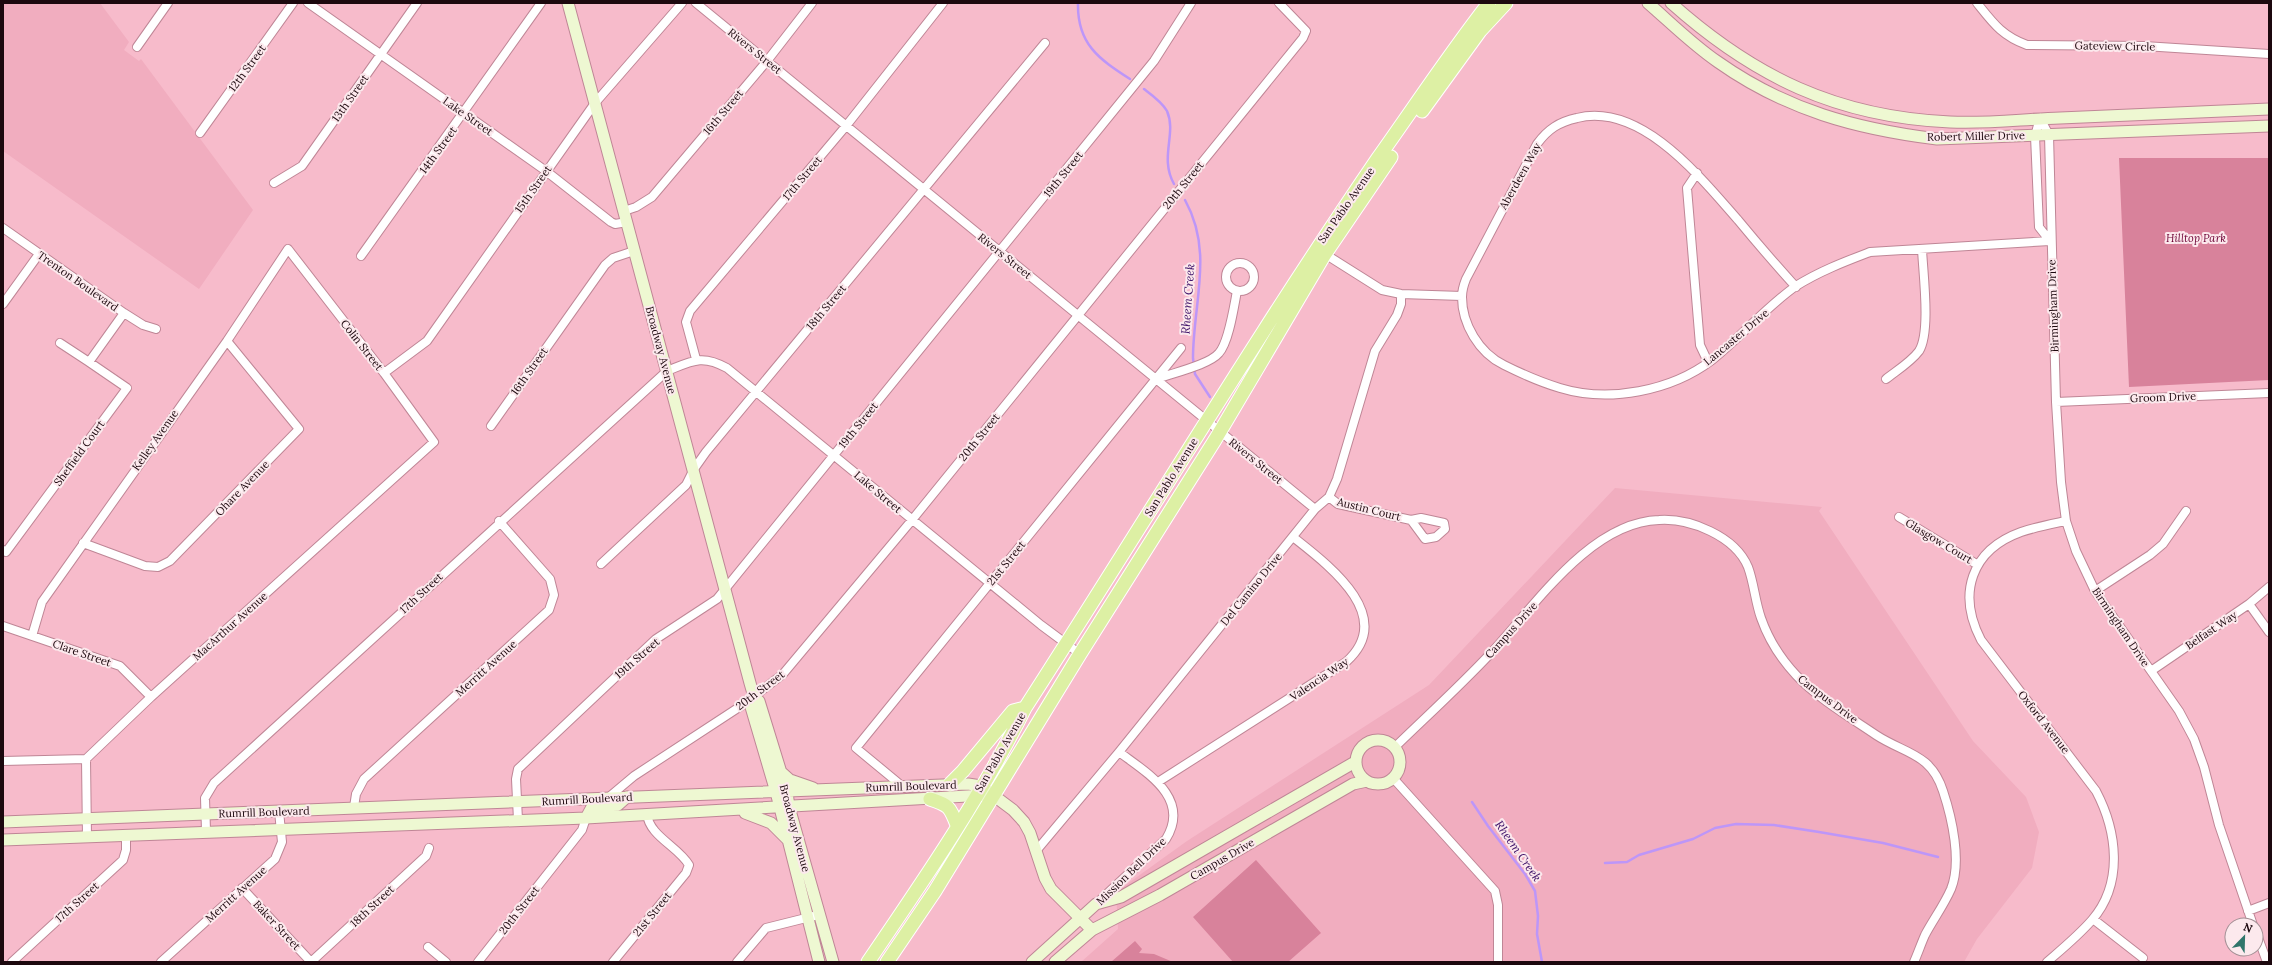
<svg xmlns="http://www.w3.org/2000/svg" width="2272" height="965" font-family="Lora,serif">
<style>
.built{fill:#f1adbf}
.green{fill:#d8829b}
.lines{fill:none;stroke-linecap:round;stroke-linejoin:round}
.stream{stroke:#bd96f8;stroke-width:2.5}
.street-casing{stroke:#bf8696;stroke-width:10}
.secondary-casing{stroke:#bf8696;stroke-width:13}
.primary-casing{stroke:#fff;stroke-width:15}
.street{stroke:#fff;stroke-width:8}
.secondary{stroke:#eef8d2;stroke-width:11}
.primary{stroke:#ddf0a4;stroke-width:13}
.labels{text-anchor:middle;stroke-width:4;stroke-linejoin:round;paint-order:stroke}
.street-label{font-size:11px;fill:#1c080e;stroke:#fce9ed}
.park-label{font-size:11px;font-style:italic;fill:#6d0235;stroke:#fce9ed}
.water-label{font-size:12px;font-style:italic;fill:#40156b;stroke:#fce9ed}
</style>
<rect width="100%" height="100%" fill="#f7bbcb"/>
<path class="built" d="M3,3H100L129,42L124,50L139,61L141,59L253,210L199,289L3,151Z
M1615,488L1822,507L1819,511L1973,741L2026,797L2039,832L2032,868L1977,939L1964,962H1081L1118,929L1116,892L1187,841L1429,685Z"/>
<path class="green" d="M2119,158H2269V380L2129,387Z
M1256,860L1321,933L1288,962H1233L1193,917Z
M1135,941L1142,949L1139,953L1154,954L1173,962H1111Z"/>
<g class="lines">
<path class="stream" d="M1078,3C1077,44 1099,59 1130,79
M1144,89C1152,95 1162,102 1167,111C1177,134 1159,157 1174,184
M1185,200C1214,252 1193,303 1193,358L1195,374L1210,397
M1472,802L1488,826L1525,874L1535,891L1538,916L1537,934L1542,962
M1605,863L1627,862L1639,855L1693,839L1715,828L1736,824L1774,825L1819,832L1883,843L1938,857"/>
<defs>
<path id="street" d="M308,3L546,171L611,222L615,224L627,222
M696,3L1315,509
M1977,3C1993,23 2002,36 2027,45L2144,46L2269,54
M137,47L168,3
M2040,118L2049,135L2056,402L2061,482L2066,521L2076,551L2095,591L2179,711L2194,739L2204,767L2219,825L2253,925
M2040,118L2035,136L2039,227L2050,241
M200,133L293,3
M1697,173L1687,188L1700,345L1708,362
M274,183L302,166L417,3
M624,211L636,207L652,197L767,61L812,3
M3,228L124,313L143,325L156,329
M1325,254L1382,290L1401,294L1462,296
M361,256L541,3
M1226 277a14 14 0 1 1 28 0a14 14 0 1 1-28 0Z
M1796,287C1776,265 1757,243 1738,220C1701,178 1641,102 1577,118C1559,122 1548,129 1537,144L1466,279C1464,284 1462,291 1462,297C1462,324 1479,353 1504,365C1522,374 1540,382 1560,388C1609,403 1671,391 1712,360C1741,337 1766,307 1796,286C1820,271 1844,262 1870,252L2050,241
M3,304L39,254
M60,343L89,362L124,313
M696,359L686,322L690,311L846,126L943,3
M384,373L427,341L595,103L682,3
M1157,379C1172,373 1209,365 1219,353C1229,342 1234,306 1237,291
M1886,379C1896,371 1911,362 1919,351C1931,332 1923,273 1922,249
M2056,402L2269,393
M491,426L605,265L613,258L634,251
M1329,497L1338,504L1411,520L1425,539L1436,537L1445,529L1444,523L1421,518L1411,520
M1899,517L1978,565
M83,543L145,566L158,567L170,561L299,429L227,341
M3,550L6,552L127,388L89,362
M601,564L686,485L694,469L706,452L1045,43
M2095,591L2150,555L2163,544L2186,511
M2249,604L2269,632
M3,626L120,666L151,697
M32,636L42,602L227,341L288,249L384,373L434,442L151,697L86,759L87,837
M2151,671L2249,604L2269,587
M1395,747C1427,716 1460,686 1491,653C1534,607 1590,522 1659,520C1690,518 1735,536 1748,567C1754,583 1755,601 1761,618C1768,638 1781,659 1796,675C1816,697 1851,718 1876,735C1905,754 1931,753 1943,791C1952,818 1962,862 1951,889C1944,905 1933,920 1925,935C1921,944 1918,953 1914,962
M3,761L86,759
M1393,778L1495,891L1498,905V962
M1158,782L1346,662C1398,616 1327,564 1293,537
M902,786L856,748L1181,348
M609,797L634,776L744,704L783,674L912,520L1303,38L1306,31L1279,3
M354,807L356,794L364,779L549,610L554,595L550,579L499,521
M518,820L516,779L518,769L656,639L717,599L1154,61L1191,3
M206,831L205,798L214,783L667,371C692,361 702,354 727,368L1041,625L1080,654
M1036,851L1119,752L1315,509L1329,497L1337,479L1375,351L1397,315L1401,304V294
M242,888L311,962L426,856L429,848
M1096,904L1166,839C1191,798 1147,773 1119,752
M2248,911L2269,903
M2093,919L2143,958
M2256,932L2267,962
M428,947L446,962
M12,962L123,860L126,850V835
M161,962L275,859L282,842L279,811
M478,962L582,830L586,818
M613,962L686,873L689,865C679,847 649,836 647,814
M737,962L766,928L818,915
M2047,962C2062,949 2078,936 2092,920C2124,883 2117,831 2096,791L1981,640C1957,594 1971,550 2021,532C2036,527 2052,524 2066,521"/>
<path id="secondary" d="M568,3L750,683L754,697L751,707L776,792L819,962
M1648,3C1671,23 1693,45 1718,62C1786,110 1856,129 1937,139L2269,126
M1671,3C1754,77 1837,117 1950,122C1986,124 2024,119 2060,118C2130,115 2199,112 2269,109
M754,697L759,701L787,792L789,807L833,962
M1356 762a22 22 0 1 1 44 0a22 22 0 1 1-44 0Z
M780,771L790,780L813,788
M745,813L771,823L787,839
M586,818L592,807L618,805L627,797
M3,822L968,784L981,786L1013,810L1024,822L1030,833L1045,878L1051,889L1092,930
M3,840L586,818L985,795
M1032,962L1096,904L1121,897L1355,762
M1055,962L1092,930L1160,895L1353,784L1367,781"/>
<path id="primary" d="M1422,111L1480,31L1506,3
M950,784L963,771L1013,711L1025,708
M930,799C949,805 950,807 957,825
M868,962C924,880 981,797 1025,708C1143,525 1255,338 1378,158C1415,106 1450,53 1489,3
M887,962L935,891L1080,654L1215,440L1325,254L1391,157"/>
</defs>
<use href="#street" class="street-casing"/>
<use href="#secondary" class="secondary-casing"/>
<use href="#primary" class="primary-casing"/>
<use href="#street" class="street"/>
<use href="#secondary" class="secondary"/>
<use href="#primary" class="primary"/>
</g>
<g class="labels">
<g class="street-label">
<text transform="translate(2115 46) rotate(1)" y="4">Gateview Circle</text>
<text transform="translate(755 51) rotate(39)" y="4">Rivers Street</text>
<text transform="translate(247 68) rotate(-54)" y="4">12th Street</text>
<text transform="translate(350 98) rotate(-55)" y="4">13th Street</text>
<text transform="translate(723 112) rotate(-50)" y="4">16th Street</text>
<text transform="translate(468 116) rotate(35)" y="4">Lake Street</text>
<text transform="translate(1976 136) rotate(-1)" y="4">Robert Miller Drive</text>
<text transform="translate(438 150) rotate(-54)" y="4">14th Street</text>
<text transform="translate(1063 174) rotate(-51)" y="4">19th Street</text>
<text transform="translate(1520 176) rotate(-61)" y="4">Aberdeen Way</text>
<text transform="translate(802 178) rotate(-50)" y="4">17th Street</text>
<text transform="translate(1183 185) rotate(-51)" y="4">20th Street</text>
<text transform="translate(533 189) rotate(-55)" y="4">15th Street</text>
<text transform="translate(1346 205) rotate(-55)" y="4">San Pablo Avenue</text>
<text transform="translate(1005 256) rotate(39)" y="4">Rivers Street</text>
<text transform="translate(78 281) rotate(35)" y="4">Trenton Boulevard</text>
<text transform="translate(2053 306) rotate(-92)" y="4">Birmingham Drive</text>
<text transform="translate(826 307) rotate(-50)" y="4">18th Street</text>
<text transform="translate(1736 337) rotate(-40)" y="4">Lancaster Drive</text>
<text transform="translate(362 345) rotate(52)" y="4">Colin Street</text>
<text transform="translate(661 350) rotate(75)" y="4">Broadway Avenue</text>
<text transform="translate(529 371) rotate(-55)" y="4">16th Street</text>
<text transform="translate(2163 397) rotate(-2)" y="4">Groom Drive</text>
<text transform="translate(858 425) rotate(-51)" y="4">19th Street</text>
<text transform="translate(979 437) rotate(-51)" y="4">20th Street</text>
<text transform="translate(155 440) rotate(-55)" y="4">Kelley Avenue</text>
<text transform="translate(79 453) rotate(-54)" y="4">Sheffield Court</text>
<text transform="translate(1256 461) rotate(39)" y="4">Rivers Street</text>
<text transform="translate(1171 477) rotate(-58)" y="4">San Pablo Avenue</text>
<text transform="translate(242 488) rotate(-46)" y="4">Ohare Avenue</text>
<text transform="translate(878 492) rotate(40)" y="4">Lake Street</text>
<text transform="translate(1369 509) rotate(14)" y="4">Austin Court</text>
<text transform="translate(1939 541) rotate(31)" y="4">Glasgow Court</text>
<text transform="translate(1006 563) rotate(-51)" y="4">21st Street</text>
<text transform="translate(1251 589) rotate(-51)" y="4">Del Camino Drive</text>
<text transform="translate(421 593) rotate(-43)" y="4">17th Street</text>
<text transform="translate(230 626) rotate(-42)" y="4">MacArthur Avenue</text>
<text transform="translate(2121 627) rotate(56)" y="4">Birmingham Drive</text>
<text transform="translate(1511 630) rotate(-48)" y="4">Campus Drive</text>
<text transform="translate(2211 630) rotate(-34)" y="4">Belfast Way</text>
<text transform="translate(82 653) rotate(19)" y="4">Clare Street</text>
<text transform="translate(637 658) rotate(-41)" y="4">19th Street</text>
<text transform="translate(486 668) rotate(-42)" y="4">Merritt Avenue</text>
<text transform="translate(1319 679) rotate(-34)" y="4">Valencia Way</text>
<text transform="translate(760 690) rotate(-37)" y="4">20th Street</text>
<text transform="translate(1828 699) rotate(37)" y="4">Campus Drive</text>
<text transform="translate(2044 722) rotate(52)" y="4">Oxford Avenue</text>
<text transform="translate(1000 752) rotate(-60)" y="4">San Pablo Avenue</text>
<text transform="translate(911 786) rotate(-2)" y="4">Rumrill Boulevard</text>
<text transform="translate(587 799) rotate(-3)" y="4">Rumrill Boulevard</text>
<text transform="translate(264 812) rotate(-2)" y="4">Rumrill Boulevard</text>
<text transform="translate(795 828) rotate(75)" y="4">Broadway Avenue</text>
<text transform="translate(1222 859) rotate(-30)" y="4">Campus Drive</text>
<text transform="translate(1131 871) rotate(-44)" y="4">Mission Bell Drive</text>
<text transform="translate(236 894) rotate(-42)" y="4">Merritt Avenue</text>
<text transform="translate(77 902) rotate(-42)" y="4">17th Street</text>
<text transform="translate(372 906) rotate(-43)" y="4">18th Street</text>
<text transform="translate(519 910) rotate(-52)" y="4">20th Street</text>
<text transform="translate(652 914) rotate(-51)" y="4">21st Street</text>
<text transform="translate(277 925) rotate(47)" y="4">Baker Street</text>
</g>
<g class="park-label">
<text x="2196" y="242">Hilltop Park</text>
</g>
<g class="water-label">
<text transform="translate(1188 299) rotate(-86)" y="4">Rheem Creek</text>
<text transform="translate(1518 851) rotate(55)" y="4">Rheem Creek</text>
</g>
</g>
<rect width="2272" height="965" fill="none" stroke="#1c080e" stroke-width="8"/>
<g transform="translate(2244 937) rotate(23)"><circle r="19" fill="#fce9ed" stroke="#a28f94"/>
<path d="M0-3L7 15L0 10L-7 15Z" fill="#30756a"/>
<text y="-6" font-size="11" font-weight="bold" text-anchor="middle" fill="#1c080e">N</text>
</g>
</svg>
